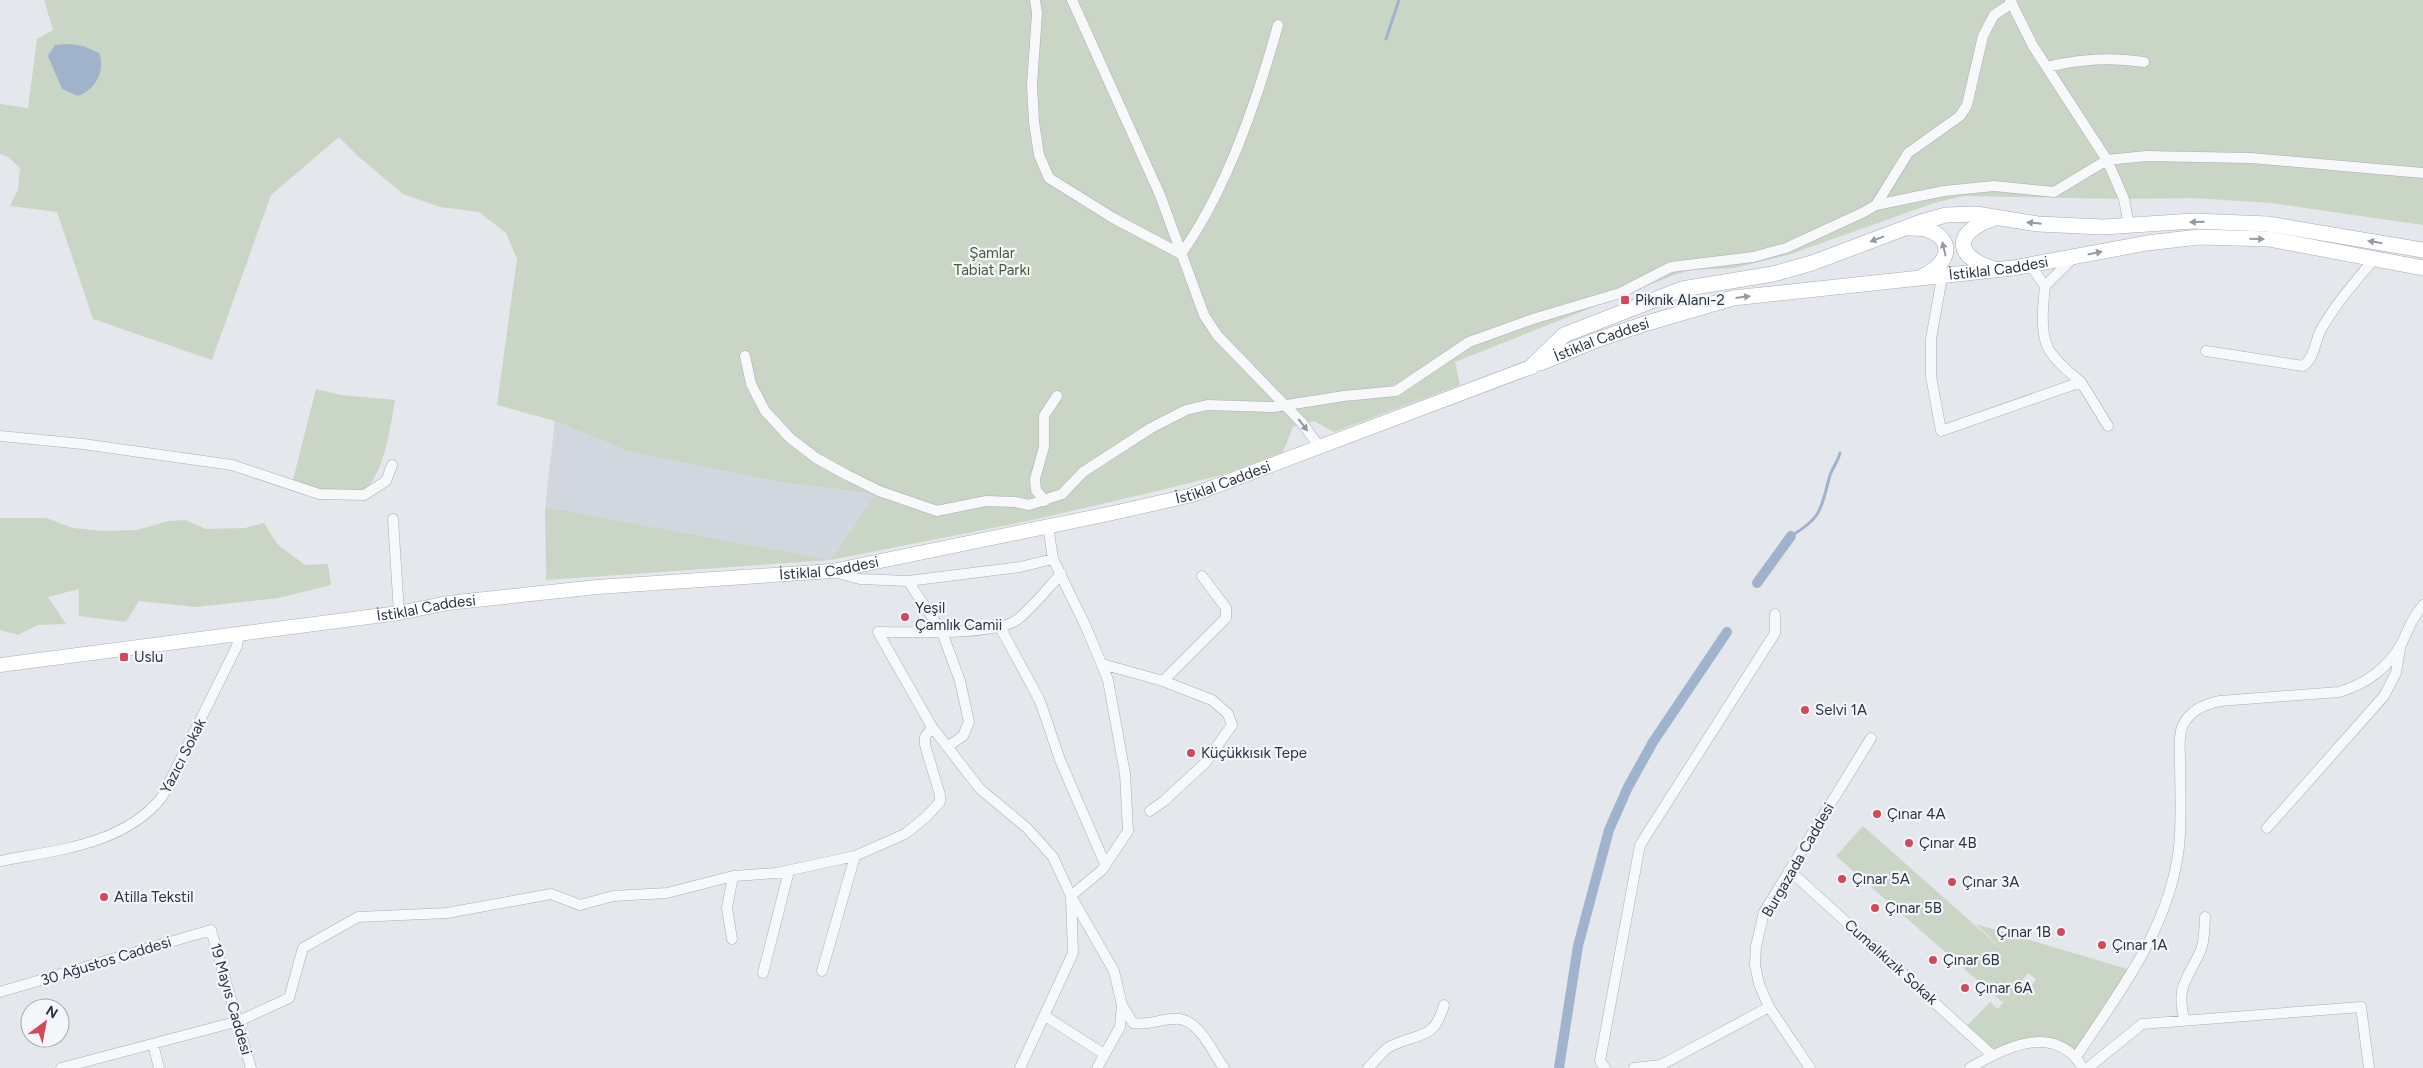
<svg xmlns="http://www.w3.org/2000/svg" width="2423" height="1068" font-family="Figtree,sans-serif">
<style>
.built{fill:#d2d6de}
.green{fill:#c9d6c5;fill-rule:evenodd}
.water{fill:#9fb4cc}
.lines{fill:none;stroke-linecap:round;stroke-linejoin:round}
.stream{stroke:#9fb4cc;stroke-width:3}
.canal{stroke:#9fb4cc;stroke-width:10}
.minor-casing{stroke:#a9aeb7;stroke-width:11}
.secondary-casing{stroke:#a9aeb7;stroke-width:15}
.primary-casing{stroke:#a3abb8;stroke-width:16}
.minor{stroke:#f7f8fa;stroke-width:10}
.secondary{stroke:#fff;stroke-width:14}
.primary{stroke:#fff;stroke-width:15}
.oneway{fill:#959aa2}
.oneway2{fill:#9196a0}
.poi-dot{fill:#d1495b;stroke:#f4f6f9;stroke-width:2}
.labels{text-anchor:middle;stroke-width:4.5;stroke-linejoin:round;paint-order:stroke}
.park-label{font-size:15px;fill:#3f6138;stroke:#f4f6f9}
.street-label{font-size:15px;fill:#2b3445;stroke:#f4f6f9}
.poi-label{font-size:15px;fill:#2b3445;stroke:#f4f6f9;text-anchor:start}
</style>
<rect width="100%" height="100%" fill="#e4e7ec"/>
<path class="built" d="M555,421L630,452L779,482L875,494L831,560L545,507Z"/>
<path class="green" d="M44,0H2423V225L2271,203L2193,198L2124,199L1964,196L1934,203L1788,255L1733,268L1691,270L1674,275L1455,362L1460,385L1334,432L1314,421L1293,427L1283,452L1222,475L1153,492L1033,520L831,560L546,580L545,507L831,560L875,494L779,482L630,452L555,421L497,405L517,259L506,233L479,212L440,207L403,194L359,157L339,137L271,195L212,360L93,319L57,212L10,206L18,189L20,168L8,157L0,154V104L28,108L37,39L53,30Z
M316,389L341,395L395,400C391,421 383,490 357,492C337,494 313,487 292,484Z
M0,518H46L73,528L103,531L137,530L168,521L185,520L206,529L245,528L264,523L278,545L305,565L328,564L331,585L278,598L196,607L139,601L126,622L79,616V589L48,597L66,624L38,625L18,635L0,630Z
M1863,826L2004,951L1976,924L2134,971L2076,1057L2048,1043L1992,1055L1964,1029L1990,1002L1998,1009L2007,997L2002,1002L1836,856ZM2028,973L2036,979L2030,987L2022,981Z"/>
<path class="water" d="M68,44L83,46L99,53C106,71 95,90 78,96L62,89L48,56L55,45Z"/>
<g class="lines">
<path class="stream" d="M1386,39L1399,0
M1791,536C1823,517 1821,508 1830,475C1833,467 1838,461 1840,453"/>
<path class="canal" d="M1757,583L1791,536
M1559,1068L1578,946L1609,830L1628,787L1653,742L1727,632"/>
<defs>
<path id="minor" d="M1035,0L1037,13L1032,85L1034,122L1039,155L1049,178L1113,218L1181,254C1227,190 1257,101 1278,25
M1072,0L1160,195L1204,315L1217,335L1303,424L1320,448
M2010,0L2033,46L2107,160L2124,199L2129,226
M2047,67C2079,59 2111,57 2144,62
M1876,205L1944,191L1994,186L2054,192L2107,160L2146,156L2251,158L2423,173
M2030,265L2045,286L2074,257
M1942,277L1931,339V376L1941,431L2081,382C2070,373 2055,361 2048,348C2040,331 2043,305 2045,286
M2206,351L2303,366C2316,357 2314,341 2322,328C2336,303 2356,281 2374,259
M745,356L751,384L765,411L790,438L816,458L847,475L879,491L937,511L986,501L1015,502L1029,505L1062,494L1083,472L1151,428L1186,410L1207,405L1274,407L1344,396L1396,391L1469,342L1533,319L1620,293L1671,267L1753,257L1786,248L1864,212L1876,205L1908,153L1960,116L1967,105L1983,36L1994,15L2012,3
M2081,382L2108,426
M0,436L83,444L232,465L319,494L364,495L386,481L392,465
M1045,501L1036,490L1035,479L1044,447V416L1057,396
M393,519L399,613
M833,572L860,579L908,581L1020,567L1053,559
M1061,574C1047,589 1034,606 1018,619C998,636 907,632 878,632L932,727L980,789L1027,828L1053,857L1071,896L1114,971L1122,1005L1120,1027L1097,1068
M908,581L942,632L960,681L969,722L963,736L947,747
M1000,627L1040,701L1060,760L1105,864
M1102,664L1163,681L1226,618V608L1202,576
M1150,811L1164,801L1205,763L1232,725L1228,714L1212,700L1163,681
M2267,828L2384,696L2396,673L2400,649
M0,861C56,850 124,845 162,797L237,646L239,634
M1789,870L1992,1055
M732,939L727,908L733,876
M822,971L855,856
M763,973L789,871
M0,992L211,930L251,1068
M1122,1005L1133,1023C1150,1026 1165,1017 1180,1019C1200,1022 1213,1053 1224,1068
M1045,1016L1104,1054
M2184,1019C2176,986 2187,980 2200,952C2205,942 2204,928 2205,917
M153,1044L159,1068
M2076,1057C2120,991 2170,927 2179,847C2182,818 2180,788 2180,759C2180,748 2178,735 2183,725C2190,710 2205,704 2220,701L2339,692C2366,684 2388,668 2402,643C2408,629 2413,617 2423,605
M61,1068L239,1021L289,998L303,948L358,917L447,913L551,894L580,905L613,896L667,893L733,876L777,873L855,856L905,834L926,817L940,802V795L925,745V737L932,727
M1020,1068L1073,953L1071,896L1102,870L1128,831L1125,774L1108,680L1086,627L1053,559L1048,526
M1368,1068C1375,1061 1383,1050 1391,1046C1419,1032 1434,1041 1444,1005
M1605,1068L1600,1061L1640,845L1775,633V614
M1634,1068L1661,1065L1769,1007
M1810,1068L1769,1007L1759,984L1755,965L1756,946L1764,912L1871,738
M1970,1068C2005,1047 2055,1022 2083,1068
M2088,1068L2142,1024L2361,1007L2369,1068"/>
<g id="secondary">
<path id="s1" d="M0,665L399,613L448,603L597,587L832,571L1113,513L1192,495L1531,367"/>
</g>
<g id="primary">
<path d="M1909,228C1914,228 1920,228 1925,229C1956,238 1950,264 1923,276"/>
<path d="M1994,269C1952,256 1954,231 1995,218"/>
<path id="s2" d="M1540,363L1594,341L1644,324L1733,298L2013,268L2147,243L2199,237L2269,239L2423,268"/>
<path d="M1531,367L1564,335L1682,289L1773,274L1812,263L1921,222L1946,215L1976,214L2038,224L2103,227L2193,221L2268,224L2423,250"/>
</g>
</defs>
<use href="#minor" class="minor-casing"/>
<use href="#secondary" class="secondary-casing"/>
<use href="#primary" class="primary-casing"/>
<use href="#minor" class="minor"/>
<use href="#secondary" class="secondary"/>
<use href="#primary" class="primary"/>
</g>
<defs><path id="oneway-solid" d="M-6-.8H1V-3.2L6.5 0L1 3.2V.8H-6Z" transform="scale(1.25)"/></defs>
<g class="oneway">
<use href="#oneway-solid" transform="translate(2197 222) rotate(179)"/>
<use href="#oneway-solid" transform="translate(2034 223) rotate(-174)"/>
<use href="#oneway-solid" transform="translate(1877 239) rotate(159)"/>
<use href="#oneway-solid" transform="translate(2257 239) rotate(2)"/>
<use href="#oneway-solid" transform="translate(2375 242) rotate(-171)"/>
<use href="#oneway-solid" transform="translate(1944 249) rotate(-103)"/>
<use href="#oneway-solid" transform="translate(2095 253) rotate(-11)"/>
<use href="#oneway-solid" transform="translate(1743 297) rotate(-7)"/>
</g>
<use class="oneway2" href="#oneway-solid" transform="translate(1303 425) rotate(52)"/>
<g class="poi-dot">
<rect x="1620" y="295" width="10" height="10" rx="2.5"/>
<circle cx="905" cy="617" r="5"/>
<rect x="119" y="652" width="10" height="10" rx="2.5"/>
<circle cx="1805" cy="710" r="5"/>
<circle cx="1191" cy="753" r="5"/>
<circle cx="1877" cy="814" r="5"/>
<circle cx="1909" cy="843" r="5"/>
<circle cx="1842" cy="879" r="5"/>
<circle cx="1952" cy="882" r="5"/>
<circle cx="104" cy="897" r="5"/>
<circle cx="1875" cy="908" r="5"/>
<circle cx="2061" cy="932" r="5"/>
<circle cx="2102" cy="945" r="5"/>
<circle cx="1933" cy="960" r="5"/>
<circle cx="1965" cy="988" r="5"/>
</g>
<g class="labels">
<g class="park-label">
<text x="992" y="258">Şamlar<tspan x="992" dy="17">Tabiat Parkı</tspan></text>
</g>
<g class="street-label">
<text dy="5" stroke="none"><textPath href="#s2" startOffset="471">İstiklal Caddesi</textPath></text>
<text dy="5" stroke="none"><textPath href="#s2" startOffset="66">İstiklal Caddesi</textPath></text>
<text dy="5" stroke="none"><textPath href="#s1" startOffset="1239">İstiklal Caddesi</textPath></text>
<text dy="5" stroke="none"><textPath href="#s1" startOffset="835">İstiklal Caddesi</textPath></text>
<text dy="5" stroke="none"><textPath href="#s1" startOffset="430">İstiklal Caddesi</textPath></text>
<text transform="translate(183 756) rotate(-63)" y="5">Yazıcı Sokak</text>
<text transform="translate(1798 860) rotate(-60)" y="5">Burgazada Caddesi</text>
<text transform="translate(106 961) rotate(-17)" y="5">30 Ağustos Caddesi</text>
<text transform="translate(1891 962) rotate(42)" y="5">Cumalıkızık Sokak</text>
<text transform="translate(231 999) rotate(74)" y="5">19 Mayıs Caddesi</text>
</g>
<g class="poi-label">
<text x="1635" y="305">Piknik Alanı-2</text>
<text x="915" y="613">Yeşil<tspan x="915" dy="17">Çamlık Camii</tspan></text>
<text x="134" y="662">Uslu</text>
<text x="1815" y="715">Selvi 1A</text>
<text x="1201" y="758">Küçükkısık Tepe</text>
<text x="1887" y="819">Çınar 4A</text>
<text x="1919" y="848">Çınar 4B</text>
<text x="1852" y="884">Çınar 5A</text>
<text x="1962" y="887">Çınar 3A</text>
<text x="114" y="902">Atilla Tekstil</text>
<text x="1885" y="913">Çınar 5B</text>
<text x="2051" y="937" text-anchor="end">Çınar 1B</text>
<text x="2112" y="950">Çınar 1A</text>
<text x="1943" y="965">Çınar 6B</text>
<text x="1975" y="993">Çınar 6A</text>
</g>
</g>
<g transform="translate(45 1023) rotate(32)"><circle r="24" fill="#f4f6f9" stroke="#a4a8b1"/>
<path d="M0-4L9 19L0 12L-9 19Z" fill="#d1495b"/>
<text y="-8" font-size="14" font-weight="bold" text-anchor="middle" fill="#2b3445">N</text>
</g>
</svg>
